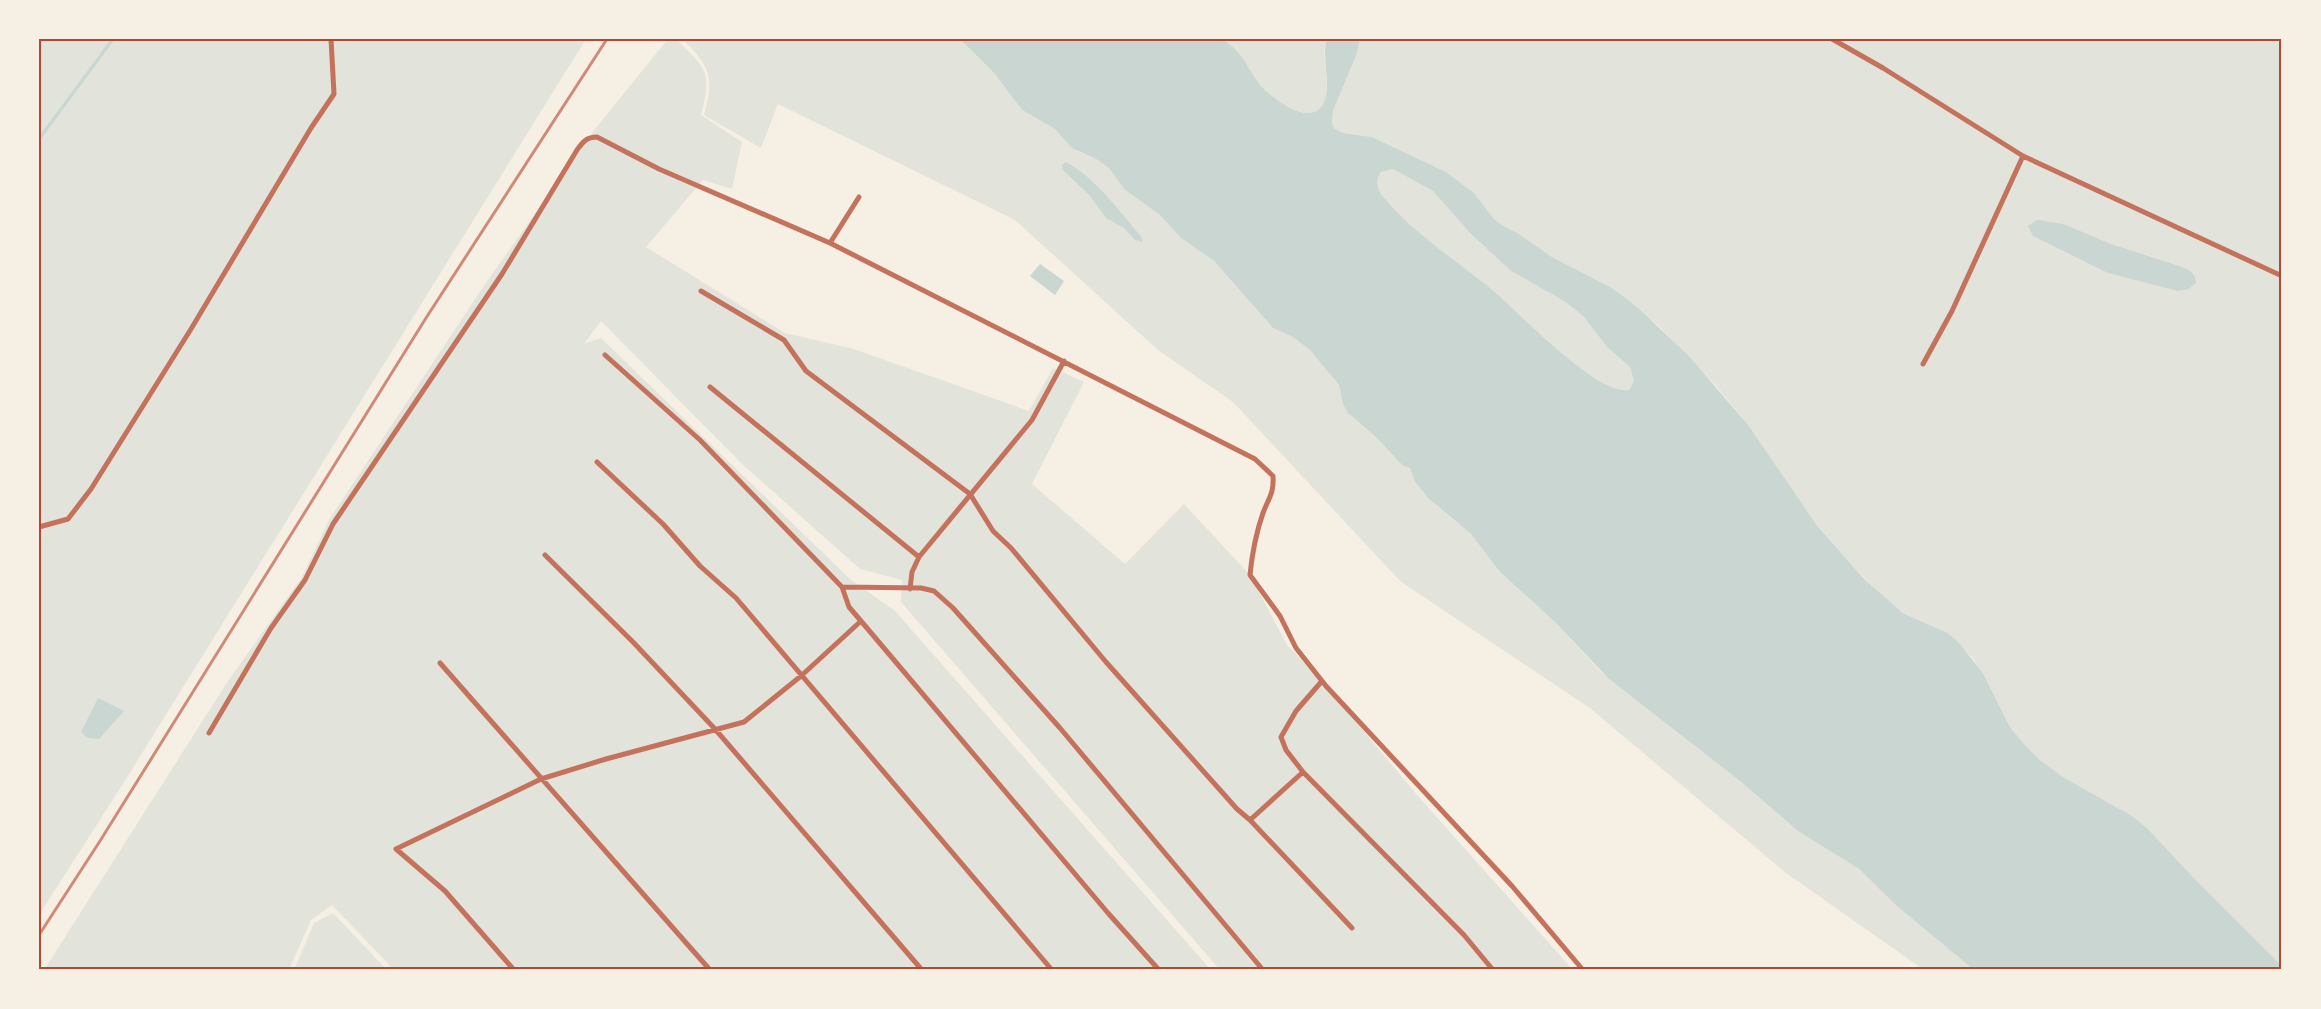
<svg xmlns="http://www.w3.org/2000/svg" width="2321" height="1009" font-family="Commissioner,sans-serif">
<style>
.green{fill:#e2e4dc}
.water{fill:#c9d6d2;fill-rule:evenodd}
.lines{fill:none;stroke-linecap:round;stroke-linejoin:round}
.stream{stroke:#c9d6d2;stroke-width:3}
.minor{stroke:#c5725c;stroke-width:5}
.rail{stroke:#cf8b77;stroke-width:3}
.neatline{fill:none;stroke:#b5482f;stroke-width:2}
</style>
<rect width="100%" height="100%" fill="#f6efe4"/>
<path class="green" d="M39,39H586L126,779L39,915Z
M668,39H676C707,69 712,72 701,115L742,142L732,189L703,180L646,247L785,333L854,349L1029,411L1053,368L1084,382L1032,484L1125,564L1184,504L1250,575L1287,645L1322,681L1417,795L1573,970H1220L901,602L902,580L860,569L742,464L601,321L584,344L601,338L850,579L895,611L1211,970H394L332,905L311,920L289,970H44L228,681L302,577L329,520L481,290L595,129Z
M683,39H960L994,73L1022,110L1055,129L1077,151L1096,159L1109,168L1125,190L1160,215L1181,238L1214,261L1273,328L1293,337L1310,350L1339,385L1342,400L1352,417L1377,438L1402,465L1410,468L1414,480L1438,507L1471,534L1500,572L1556,623L1600,671L1740,781L1798,831L1859,869L1899,908L1974,970H1924L1786,873L1591,709L1400,581L1233,402L1158,350L1015,220L778,104L761,148L704,115C715,75 710,68 683,39Z
M1223,39H1327C1320,59 1331,80 1325,99C1315,131 1274,100 1261,86C1252,75 1247,62 1237,51C1233,47 1228,43 1223,39Z
M1360,39H2282V966L2192,876L2148,829L2116,807L2091,795L2066,779L2041,761L2024,744L2010,727L1983,673L1972,657L1948,633L1904,613L1890,604L1840,554L1818,527L1749,426L1718,388L1661,328L1612,288L1552,257L1519,234L1500,224L1493,218L1474,193L1446,172L1372,137L1343,133L1334,128L1332,123L1333,111L1357,53Z
M1393,169L1433,191L1471,234L1511,271L1564,301L1584,317L1607,347L1630,367L1634,381L1629,390C1594,396 1506,301 1477,278C1446,255 1413,231 1387,201C1380,194 1376,187 1378,177L1381,172Z
M333,913L387,970H294L314,923Z"/>
<path class="water" d="M960,39H1223C1228,43 1233,47 1237,51C1247,62 1252,75 1261,86C1274,100 1315,131 1325,99C1331,80 1321,59 1327,39H1360L1357,53L1333,111L1332,123L1334,128L1343,133L1372,137L1446,172L1474,193L1493,218L1500,224L1519,234L1552,257L1612,288L1637,307L1688,355L1749,426L1818,527L1865,580L1903,613L1948,633L1960,644L1983,673L2010,727L2024,744L2041,761L2066,779L2132,816L2148,829L2192,876L2282,966V970H1974L1899,908L1859,869L1798,831L1740,781L1608,678L1556,623L1500,572L1471,534L1428,498L1414,480L1410,468L1402,465L1377,438L1348,413L1343,404L1339,385L1310,350L1293,337L1273,328L1214,261L1181,238L1160,215L1125,190L1109,168L1096,159L1072,148L1055,129L1022,110L994,73ZM1393,169L1433,191L1471,234L1511,271L1564,301L1584,317L1607,347L1630,367L1634,381L1629,390C1596,396 1518,311 1491,289C1456,260 1417,236 1387,201C1380,194 1376,187 1378,177L1381,172Z
M1066,162C1096,178 1119,211 1141,236L1143,242L1135,240L1124,228L1106,218L1090,196L1063,170L1062,165Z
M2037,220L2063,224L2111,244L2182,267C2190,270 2196,274 2196,283L2189,289L2178,291L2108,273L2033,236L2028,226Z
M1040,264L1064,281L1055,295L1030,276Z
M98,698L124,711L99,739L88,738L81,732Z"/>
<g class="lines">
<path class="stream" d="M39,139L113,39"/>
<path class="minor" d="M1832,39L1883,68L2023,156L2282,276
M830,243L859,197
M701,291L784,340L806,371L970,494L993,531L1011,548L1106,662L1237,809L1250,820L1303,772
M605,355L700,440L842,587L849,607L861,621L1108,913L1159,970
M1923,364L1952,311L2023,156
M710,387L919,557
M597,462L663,524L700,566L736,598L1052,970
M39,527L68,519L91,489L191,329L311,128L334,94L331,39
M545,555L633,642L715,729L922,970
M842,587L921,588L934,591L953,608L1060,728L1263,970
M910,589L912,572L919,557L1032,420L1064,361
M440,663L710,970
M1322,681L1296,711L1281,737L1286,750L1303,772L1464,935L1493,970
M209,733L271,628L305,580L333,524L502,274L577,150C583,142 586,137 597,137L659,169L830,243L1255,459L1273,476C1274,494 1269,497 1263,513C1256,533 1252,554 1250,575L1280,616L1296,648L1326,686L1512,886L1583,970
M1250,820L1352,928
M514,970L445,891L396,849L541,779L606,759L744,722L801,676L861,621"/>
<path class="rail" d="M39,935L100,841L426,318L607,39"/>
</g>
<rect width="2321" height="1009" fill="none" stroke="#f6efe4" stroke-width="81"/>
<rect x="40" y="40" width="2240" height="928" class="neatline"/>
</svg>
